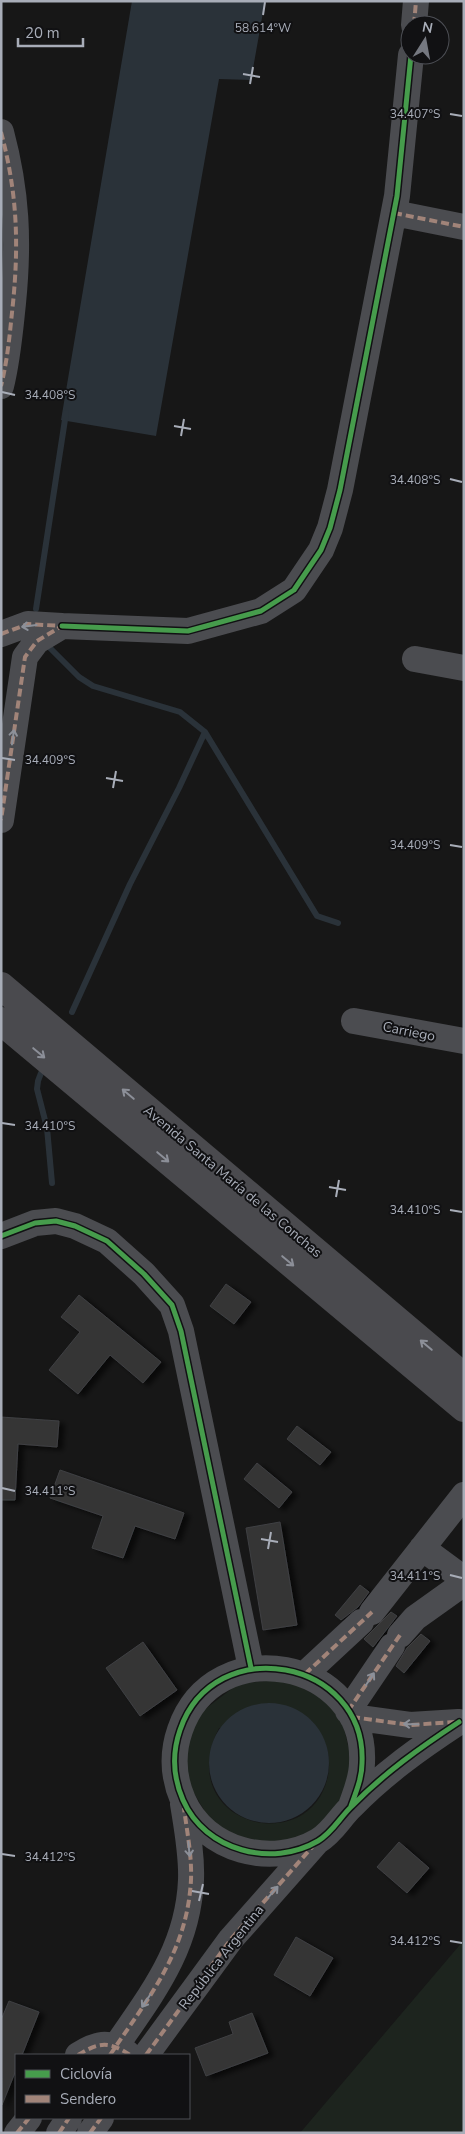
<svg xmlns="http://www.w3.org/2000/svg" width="465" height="2134" font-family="'Nunito Sans',sans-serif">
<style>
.green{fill:#1d241e;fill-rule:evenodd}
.water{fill:#2a3239}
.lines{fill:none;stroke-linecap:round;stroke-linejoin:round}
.stream{stroke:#2a3239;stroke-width:6}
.building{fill:#353536;stroke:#3f4043;filter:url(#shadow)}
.street{stroke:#4b4c50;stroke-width:26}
.secondary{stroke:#4a4a4e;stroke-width:28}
.quiet{stroke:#a18479;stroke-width:4;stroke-dasharray:8 4;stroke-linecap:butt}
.cycleway-casing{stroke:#111113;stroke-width:8}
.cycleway{stroke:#469c4c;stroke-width:5}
.oneway{stroke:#8c9099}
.oneway2{stroke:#8c8f98}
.ticks{fill:none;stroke:#a8adb8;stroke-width:2}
.labels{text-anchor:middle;stroke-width:4;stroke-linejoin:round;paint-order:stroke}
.street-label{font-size:14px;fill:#a8adb8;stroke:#111113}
.ticks-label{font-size:12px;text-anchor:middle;fill:#a8adb8;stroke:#111113;stroke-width:4;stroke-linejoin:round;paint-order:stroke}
</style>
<defs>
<filter id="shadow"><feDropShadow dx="5.5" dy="3" stdDeviation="2.5" flood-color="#0009"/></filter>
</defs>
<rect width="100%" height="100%" fill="#171717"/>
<path class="green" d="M285,1679L327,1701L342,1720L353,1766L338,1811L300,1840L253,1844L211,1822L187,1781L185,1757L189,1734L200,1713L238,1684ZM311,1720C325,1737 332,1754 328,1776C310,1861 171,1824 219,1728Z
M464,1940V2133H300Z"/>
<path class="water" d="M132,1H265L251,80L219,79L156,436L61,420Z
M209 1763a60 60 0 1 1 120 0a60 60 0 1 1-120 0Z"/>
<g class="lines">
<path class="stream" d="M36,609L66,413
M49,647L79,677L93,686L180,712L205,732
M72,1012L130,884L179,788L205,732L317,916L338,923
M41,1073L38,1081L37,1089L47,1128L52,1183"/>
</g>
<path class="building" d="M226,1284L251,1302L234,1324L210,1306Z
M79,1295L161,1362L143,1383L110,1355L78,1394L49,1370L80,1332L61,1317Z
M1,1417L59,1421L57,1447L18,1444L15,1500H1Z
M297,1426L331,1452L320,1465L287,1439Z
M257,1463L292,1492L279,1508L244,1479Z
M60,1470L184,1513L175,1539L135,1526L123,1558L92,1548L103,1516L50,1498Z
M280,1522L297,1625L263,1630L246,1528Z
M360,1585L369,1592L358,1607L341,1620L335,1615Z
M391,1612L397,1616L373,1647L364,1639Z
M421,1634L430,1641L404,1673L396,1666L407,1648Z
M143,1642L177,1690L140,1716L106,1668Z
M399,1842L429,1868L407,1893L377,1867Z
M296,1937L333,1958L310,1996L274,1975Z
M9,2001L39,2012L22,2055H16V2070L2,2105L1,2020Z
M252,2013L268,2053L206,2076L195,2048L233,2034L229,2022Z"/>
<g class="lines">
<path class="street" d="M414,25L416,1
M1,132C17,192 19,242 13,303C10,331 8,358 1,386
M394,213L464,227
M62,626L188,631L261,611L294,590L321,550L330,528L340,490L397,196L411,55
M1,634L28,624L62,626L37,641L25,657L1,820
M415,659L464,668
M354,1021L464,1041
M1,1236L35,1223L56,1221L75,1226L107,1241L144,1274L172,1305L181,1331L251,1668
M422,1548L464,1579
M372,1612L464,1495
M400,1635L415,1618L464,1583
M305,1674L361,1622
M348,1711L392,1646
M352,1717L410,1725L458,1722
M351,1806C356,1792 362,1778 362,1763C367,1659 214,1630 180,1730C172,1753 173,1777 183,1800C205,1851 272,1868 318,1841C333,1832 340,1817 352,1806C384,1773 421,1747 459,1722
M78,2055C96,2044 108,2040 127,2053
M110,2055C148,1998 188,1952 191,1880C192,1855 187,1829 183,1804
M146,2055L231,1939L316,1843
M17,2133L29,2118
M59,2133L69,2118
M90,2133L101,2118"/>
<path class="secondary" d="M1,986L464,1377
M1,1021L464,1408"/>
<path class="quiet" d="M414,25L416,1
M1,132C17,192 19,242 13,303C10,331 8,358 1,386
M394,213L464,227
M1,634L28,624L62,626L37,641L25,657L1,820
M305,1674L372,1612
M348,1711L400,1635
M352,1717L410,1725L456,1722
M78,2055C99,2042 109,2041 130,2055
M110,2055C148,1998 187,1953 191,1880C192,1856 187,1832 184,1808
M146,2055L231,1939L313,1846
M17,2133L29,2118
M59,2133L69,2118
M90,2133L101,2118"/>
<defs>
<path id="cycleway" d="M62,626L188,631L261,611L294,590L321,550L330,528L340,490L397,196L411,55
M1,1236L35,1223L56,1221L75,1226L107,1241L144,1274L172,1305L181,1331L251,1668
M351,1806C356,1792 362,1778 362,1763C367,1659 214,1630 180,1730C172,1753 173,1777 183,1800C205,1851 272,1868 318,1841C333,1832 340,1817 352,1806C384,1773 421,1747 459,1722"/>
</defs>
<use href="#cycleway" class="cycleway-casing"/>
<use href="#cycleway" class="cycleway"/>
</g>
<defs><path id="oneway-shaft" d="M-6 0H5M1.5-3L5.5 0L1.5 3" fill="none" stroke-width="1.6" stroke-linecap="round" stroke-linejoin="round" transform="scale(1.25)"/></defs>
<g class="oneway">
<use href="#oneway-shaft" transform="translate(29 626) rotate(173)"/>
<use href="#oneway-shaft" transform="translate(13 737) rotate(-82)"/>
<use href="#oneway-shaft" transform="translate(370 1679) rotate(-56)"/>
<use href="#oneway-shaft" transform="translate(411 1724) rotate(-179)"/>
<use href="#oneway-shaft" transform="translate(189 1849) rotate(85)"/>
<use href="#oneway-shaft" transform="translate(273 1892) rotate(-49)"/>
<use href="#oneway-shaft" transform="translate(146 2001) rotate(124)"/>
</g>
<g class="oneway2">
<use href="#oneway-shaft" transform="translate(39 1053) rotate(40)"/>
<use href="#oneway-shaft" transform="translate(128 1094) rotate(-140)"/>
<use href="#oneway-shaft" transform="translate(163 1157) rotate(40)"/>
<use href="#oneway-shaft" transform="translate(288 1261) rotate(40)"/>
<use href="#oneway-shaft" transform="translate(426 1345) rotate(-140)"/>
</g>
<path class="ticks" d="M263,15L265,2M243,74L260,77M250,84L253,67M450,114L462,116M2,392L15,395M174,426L191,429M181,436L184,419M450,479L462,482M2,758L15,760M106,778L123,781M113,788L116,771M450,845L462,847M2,1123L15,1125M329,1187L346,1190M336,1197L339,1180M450,1210L462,1212M2,1488L15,1491M261,1539L278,1542M268,1549L271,1532M450,1575L462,1578M2,1854L15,1856M192,1891L209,1894M199,1901L203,1884M450,1941L462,1943"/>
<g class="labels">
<g class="street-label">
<text transform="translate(409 1031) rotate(11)" y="5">Carriego</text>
<text transform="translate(233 1181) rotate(40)" y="5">Avenida Santa María de las Conchas</text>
<text transform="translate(221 1957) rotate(-52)" y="5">República Argentina</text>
</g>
</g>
<g class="ticks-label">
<text x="263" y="32">58.614°W</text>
<text x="415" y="118">34.407°S</text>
<text x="50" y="399">34.408°S</text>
<text x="415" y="484">34.408°S</text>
<text x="50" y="764">34.409°S</text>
<text x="415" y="849">34.409°S</text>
<text x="50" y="1130">34.410°S</text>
<text x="415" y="1214">34.410°S</text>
<text x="50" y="1495">34.411°S</text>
<text x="415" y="1580">34.411°S</text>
<text x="50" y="1861">34.412°S</text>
<text x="415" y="1945">34.412°S</text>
</g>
<rect width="465" height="2134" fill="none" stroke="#a8adb8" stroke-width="5"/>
<rect x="15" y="2054" width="175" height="65" fill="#111113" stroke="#4d4f55"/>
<rect x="25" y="2070" width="25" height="8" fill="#469c4c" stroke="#4d4f55"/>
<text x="60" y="2079" font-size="15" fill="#a8adb8">Ciclovía</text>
<rect x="25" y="2095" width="25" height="8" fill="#a18479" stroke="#4d4f55"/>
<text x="60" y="2104" font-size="15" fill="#a8adb8">Sendero</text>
<g transform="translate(425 40) rotate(11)"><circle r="24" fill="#111113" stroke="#4d4f55"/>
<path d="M0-4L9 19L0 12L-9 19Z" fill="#757880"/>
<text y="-8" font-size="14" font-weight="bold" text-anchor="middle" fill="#a8adb8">N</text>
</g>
<path d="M18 38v8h65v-8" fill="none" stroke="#a8adb8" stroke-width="2.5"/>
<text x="25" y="38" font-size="15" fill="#a8adb8" stroke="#111113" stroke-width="4" paint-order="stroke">20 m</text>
</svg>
